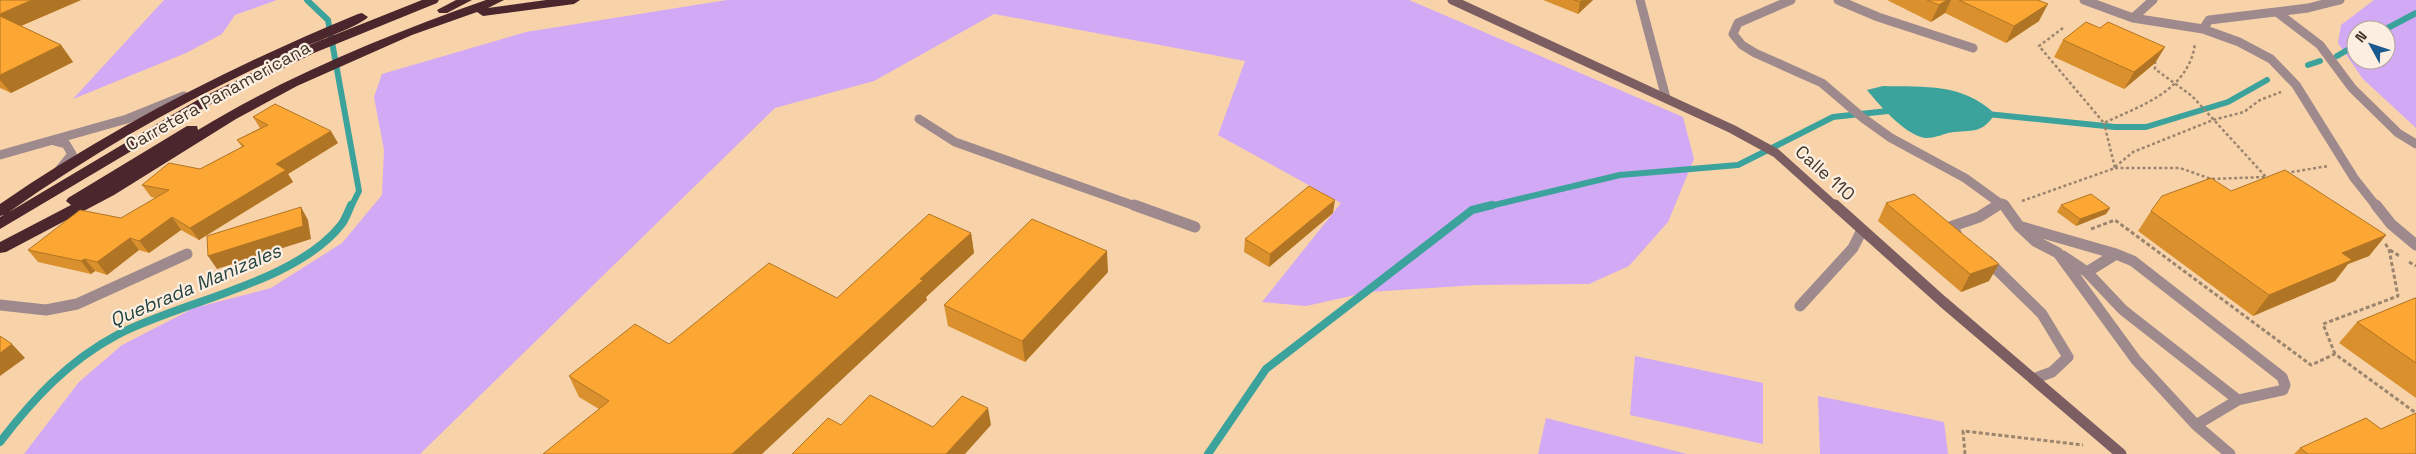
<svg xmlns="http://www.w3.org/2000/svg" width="2416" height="454" font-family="'Space Grotesk',sans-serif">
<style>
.built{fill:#f8d3aa;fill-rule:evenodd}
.green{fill:#d2a9f4;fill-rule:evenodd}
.water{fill:#3ca39c}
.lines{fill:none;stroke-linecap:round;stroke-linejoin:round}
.stream-far1{stroke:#3ca39c;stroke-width:6}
.stream{stroke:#3ca39c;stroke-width:8}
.path-far1{stroke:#9c856e;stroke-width:2.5;stroke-dasharray:3 2.5;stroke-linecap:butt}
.path{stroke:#9c856e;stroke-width:3;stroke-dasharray:4 2.5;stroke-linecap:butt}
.lane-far1{stroke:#9e898c;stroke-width:9}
.lane{stroke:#9e898c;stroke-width:11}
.street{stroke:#9e898c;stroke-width:11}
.secondary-far1{stroke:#7c5e62;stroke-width:9}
.secondary{stroke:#7c5e62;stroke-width:11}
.highway{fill:#4c262d;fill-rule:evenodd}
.wall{fill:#d9902d}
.shaded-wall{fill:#b07524}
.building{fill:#fca734;stroke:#b07524}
.labels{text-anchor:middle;stroke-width:4.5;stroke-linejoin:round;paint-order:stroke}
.street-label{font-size:18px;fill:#423528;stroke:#fcefe1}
.water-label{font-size:19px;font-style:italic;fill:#264542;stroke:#fcefe1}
</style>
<rect width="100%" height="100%" fill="#fedebb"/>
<path class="built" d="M0,0H212L235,15L277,0H2416V454H0ZM2356,30H2386V60H2356Z"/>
<path class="green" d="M164,0H277L235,15L222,34L186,53L73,99Z
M727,0H1409L1683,117L1694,159L1668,222L1629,266L1589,284L1477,285L1369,292L1306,306L1262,302L1341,203L1218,135L1245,61L994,14L874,81L775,108L420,454H24L79,382L122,345L194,308L271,288L342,243L382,195L384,150L374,97L382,74L526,32Z
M2374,0H2416V128L2363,79L2338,43L2341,25ZM2356,30H2386V60H2356Z
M1635,356L1763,383V444L1630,415Z
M1818,396L1944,422L1948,454H1820Z
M1546,418L1687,454H1538Z"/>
<path class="water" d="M1883,86C1925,87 1963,83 1995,114C1982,133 1975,130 1954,132C1945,133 1936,138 1927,138C1908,138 1879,105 1867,90Z"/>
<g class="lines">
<path class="stream-far1" d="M307,0L328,20L359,191L351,207
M2384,30L2416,13
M2337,56L2356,45
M2308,65L2320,61
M1987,114L2115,127H2146L2228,102L2267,80
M1486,207L1620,175L1738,165L1833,117L1897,110"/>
<path class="stream" d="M0,442C33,399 68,361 117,335C182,301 295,283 341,225C345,220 348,212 351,205
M1208,454L1266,369L1472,210L1492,205"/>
<path class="path-far1" d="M2063,28L2039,46L2104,123C2142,105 2188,91 2195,44
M2155,61V69L2192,96L2266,177
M2115,167L2133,152L2213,120L2244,112L2260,100L2281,92
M2115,168H2180L2211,179L2265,177
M2286,173L2328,166
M2022,201L2115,168L2104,123"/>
<path class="path" d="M2091,229L2115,220L2311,365L2335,354L2416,413
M2390,250L2401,257
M2409,262L2416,266
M2335,354L2323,324L2398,296L2389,249L2384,242
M1965,454L1963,431L2083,445"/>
<path class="lane-far1" d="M1640,0L1666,98
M1791,0L1738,23L1733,34L1742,45L1755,53L1822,83L1863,118L1891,138L1965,178L2005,207
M1838,0L1878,17L1973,48
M2084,0L2133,18L2203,29L2239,42L2271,59L2296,85L2354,178L2377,207
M2278,13L2320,45L2352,88L2398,133L2416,144
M2133,18L2153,0
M2203,29L2209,20L2308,8L2340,0
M919,119L955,142L1138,207
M54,141L66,144L72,154L59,170
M0,155L127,119L184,96
M1996,207L2002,203"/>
<path class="lane" d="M1134,205L1195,227
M2004,205L2019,226L2035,241L2058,253L2136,360L2196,425L2230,454
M2376,205L2391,224L2416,245
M2022,227L2116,254
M1956,233L1950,227L1979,217L1998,205
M2116,254L2133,261L2282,377L2285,385L2283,390L2238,400L2123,310L2087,272Z
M2063,256L2087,272
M1988,261L2042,314L2068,357L2052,372L2033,379
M1800,306L1853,248L1862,230
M2196,425L2238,400"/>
<path class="street" d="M0,305L46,310L77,304L187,254"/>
<path class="secondary-far1" d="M1452,0L1732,129L1776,153L1836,207"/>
<path class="secondary" d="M1835,205L1942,301L2121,454"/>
<path class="highway" d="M422,0H439L437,3L314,53L209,105L0,229V217L4,215L0,216V204C112,127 232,66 358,14L362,13L368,17C361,26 304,46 289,53C190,97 97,150 9,212L199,99L304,47Z
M456,0H472L447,13H439L437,10Z
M486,0H504L488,8L546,0H580L574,4L483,16L477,12L412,35L297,86L236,119L114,195L6,252L0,253V242L71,205L66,201L68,198L187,126H197L198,130C288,75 387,35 486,0Z"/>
</g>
<path class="wall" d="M0,0H81L21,26L61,45L73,62L11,93L0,88Z
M1543,0H1593L1578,14Z
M1887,0H2038L2039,21L2006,43L1945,13L1931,22Z
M2100,28L2165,47L2155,63L2124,89L2054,57L2063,40Z
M253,117L338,143L288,174L293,182L199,240L181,230L149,253L139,250L107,275L95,271L91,274L38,262L28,250L121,218L156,198L151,197L142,185L200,169L242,147L237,140L260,128Z
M2231,191L2386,235L2369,256L2348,264L2335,281L2253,316L2138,231L2151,211Z
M1886,203L1989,281L1961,292L1878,221Z
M2061,205L2110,208L2106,214L2076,226L2057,212Z
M1333,213L1269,267L1244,252L1245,239Z
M971,233L974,253L926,297L927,300L599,409L579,397L569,376L669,344L837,298Z
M1108,272L1025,362L948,326L944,305Z
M2416,298V398L2339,343L2357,322Z
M2381,429L2416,454H2294L2300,448Z"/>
<path class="shaded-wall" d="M32,0H81L9,31L0,19V14Z
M1583,0H1593L1578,14L1580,2Z
M1947,0H1951L1945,13L1931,22L1939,5Z
M2048,4L2039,21L2006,43L2014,26Z
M61,45L73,62L11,93L0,80V75Z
M2165,47L2155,63L2124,89L2134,72Z
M331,131L338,143L288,174L293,182L199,240L190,228L276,164Z
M1335,200L1333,213L1269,267L1270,254Z
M301,207L308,220L311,239L217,269L208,256Z
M2110,208L2106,214L2076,226L2080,219Z
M172,217L181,230L149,253L139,241Z
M971,233L974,253L926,297L927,300L762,454H732L920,279Z
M2386,235L2369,256L2348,264L2335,281L2253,316L2269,295L2342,253Z
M130,238L139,250L107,275L97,262Z
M1107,251L1108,272L1025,362L1022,341Z
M85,259L95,271L91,274L81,261Z
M1999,264L1989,281L1961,292L1970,274Z
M12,344L25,358L0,376V353Z
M988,408L991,425L965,454H946Z"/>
<path class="building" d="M0,0H32L0,14Z
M1574,0H1583L1580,2Z
M1927,0H1947L1939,5Z
M1959,0H2038L2048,4L2014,26Z
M0,16L61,45L0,75Z
M2086,22L2100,28L2108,22L2165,47L2134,72L2063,40Z
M275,104L331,131L276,164L286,170L190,228L172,217L139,241L130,238L97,262L85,259L81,261L28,250L80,210L121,218L169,190L142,185L169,163L200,169L244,146L237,140L268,125L253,117Z
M2285,170L2386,235L2342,253L2352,260L2269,295L2151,211L2162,196L2211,178L2231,191Z
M1309,186L1335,200L1270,254L1245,239Z
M1914,194L1999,264L1970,274L1886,203Z
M2091,194L2110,208L2080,219L2061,205Z
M301,207L303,226L208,256L207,236Z
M929,214L971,233L920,279L923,280L732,454H543L609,401L569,376L635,324L669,344L769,263L837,298Z
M1032,219L1107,251L1022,341L944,305Z
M2415,298H2416V363L2357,322Z
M0,336L12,344L0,353Z
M870,395L933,427L962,396L988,408L946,454H792L828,418L841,425Z
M2416,413V454H2308L2300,448L2366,418L2381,429Z"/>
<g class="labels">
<g class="street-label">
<text transform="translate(218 96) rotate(-29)" y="6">Carretera Panamericana</text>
<text transform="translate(1825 173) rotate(42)" y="6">Calle 110</text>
</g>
<g class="water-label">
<text transform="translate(195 285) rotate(-23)" y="7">Quebrada Manizales</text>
</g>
</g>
<g transform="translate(2371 45) rotate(310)"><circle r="24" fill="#fcefe1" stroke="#b2a597"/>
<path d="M0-4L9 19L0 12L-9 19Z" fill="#1a598f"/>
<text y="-8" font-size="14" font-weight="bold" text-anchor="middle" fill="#423528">N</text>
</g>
</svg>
